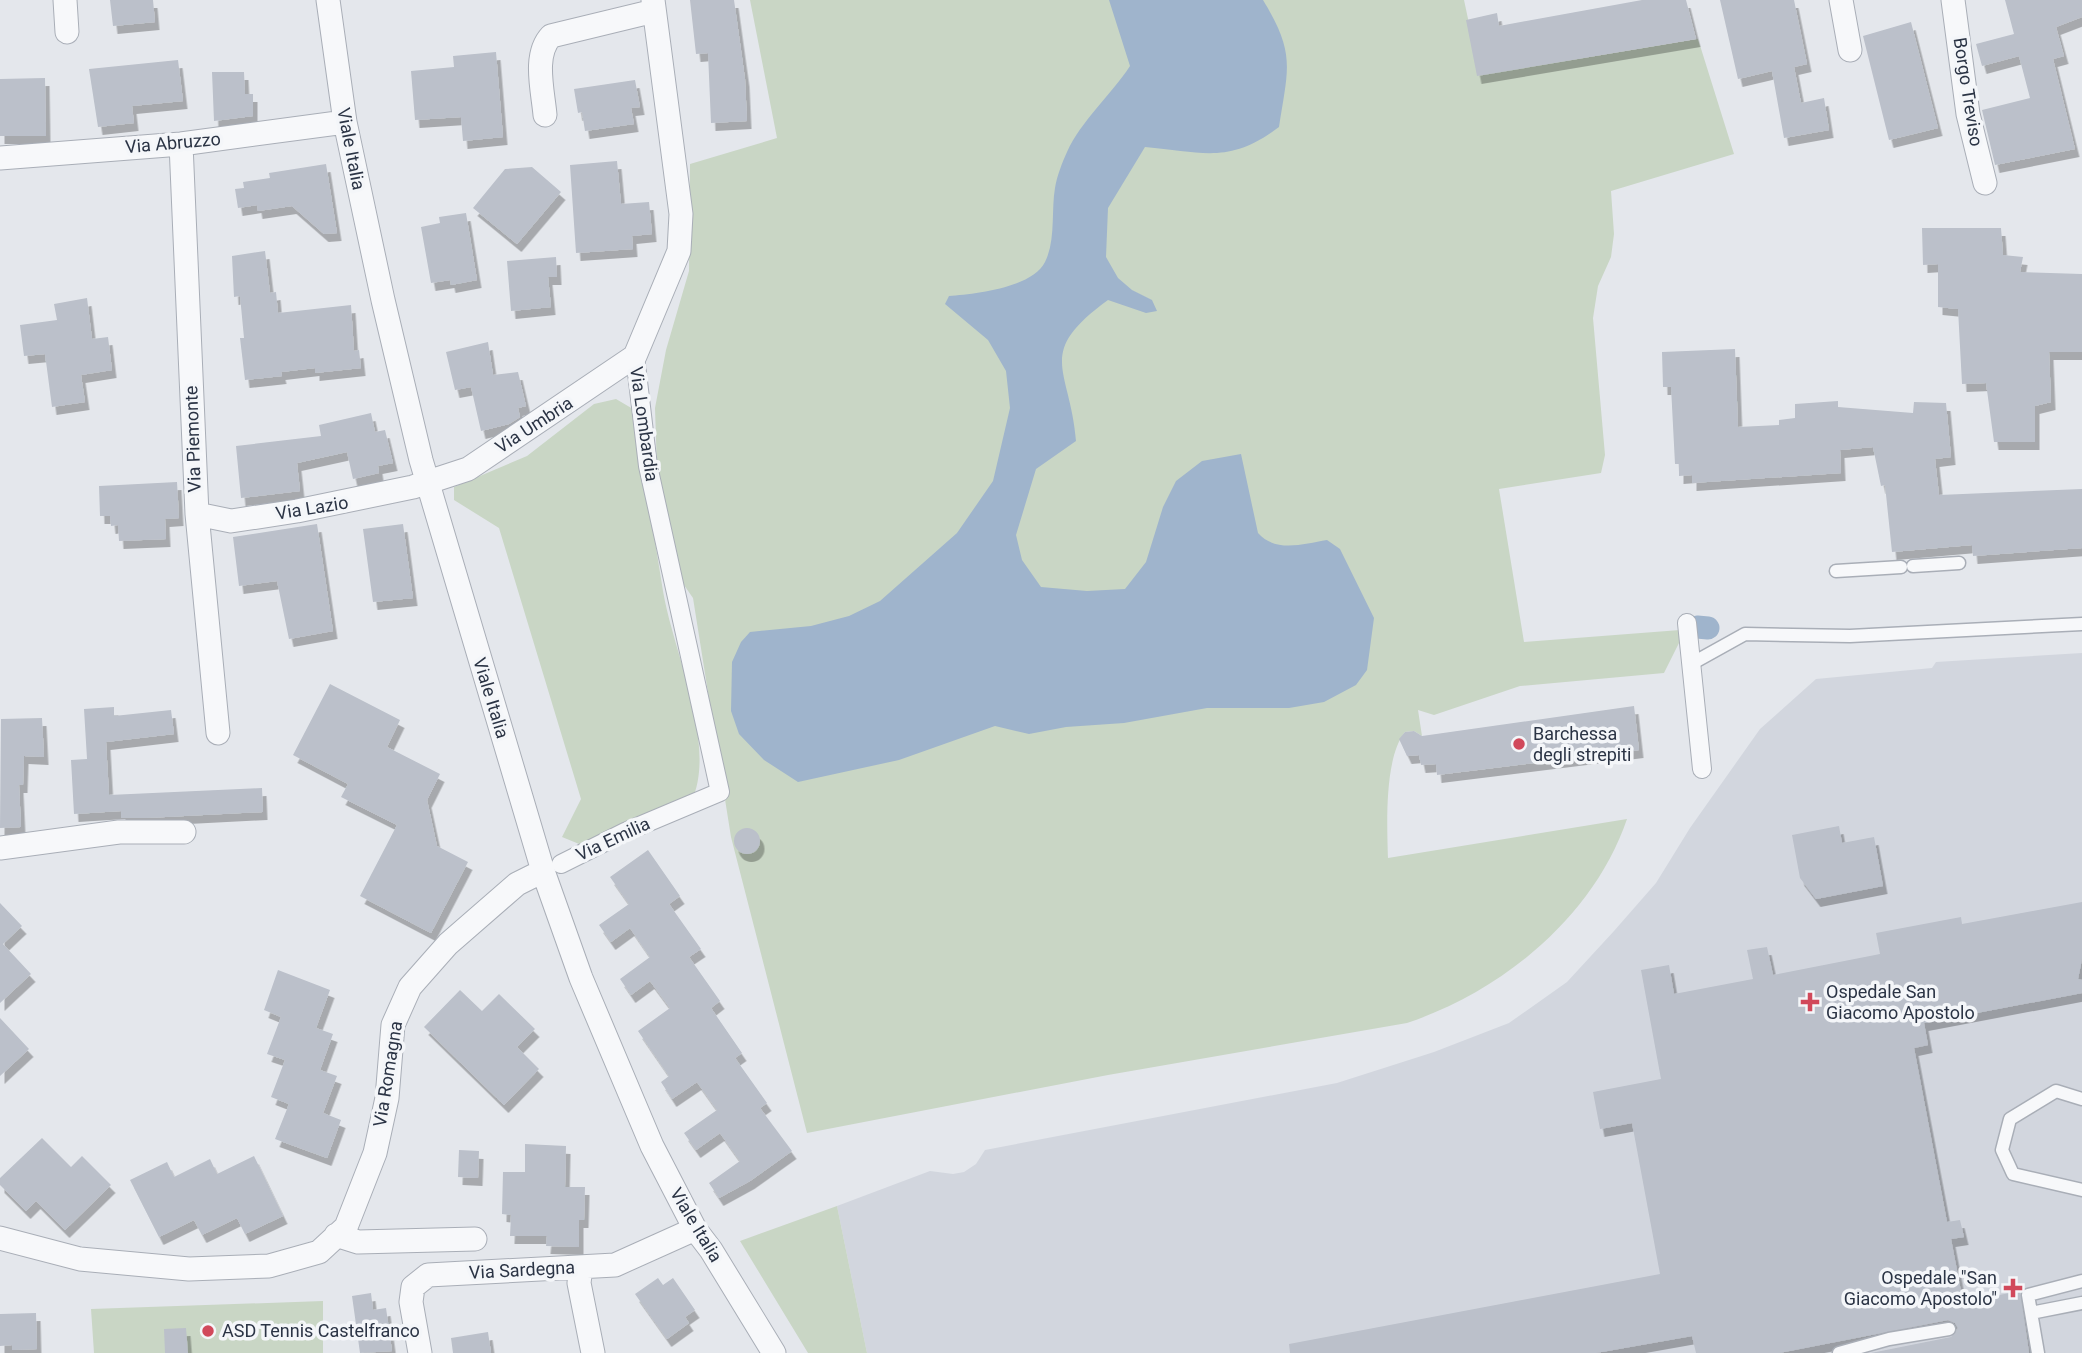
<svg xmlns="http://www.w3.org/2000/svg" width="2082" height="1353" font-family="Roboto,sans-serif">
<style>
.built{fill:#d2d6de}
.green{fill:#c9d6c5}
.water{fill:#9fb4cc}
.lines{fill:none;stroke-linecap:round;stroke-linejoin:round}
.canal{stroke:#9fb4cc;stroke-width:23}
.building{fill:#bbc0ca;filter:url(#shadow)}
.service-casing{stroke:#a9aeb7;stroke-width:15}
.pedestrian-casing{stroke:#a9aeb7;stroke-width:20}
.minor-casing{stroke:#a9aeb7;stroke-width:25}
.service{stroke:#f7f8fa;stroke-width:12}
.pedestrian{stroke:#f7f8fa;stroke-width:18}
.minor{stroke:#f7f8fa;stroke-width:23}
.poi-dot{fill:#d1495b;stroke:#f4f6f9;stroke-width:2.5}
.labels{text-anchor:middle;stroke-width:7;stroke-linejoin:round;paint-order:stroke}
.street-label{font-size:18px;fill:#2b3445;stroke:#f4f6f9}
.poi-label{font-size:18px;fill:#2b3445;stroke:#f4f6f9;text-anchor:start}
</style>
<defs>
<filter id="shadow"><feDropShadow dx="4.5" dy="8" stdDeviation="0" flood-color="#0004"/></filter>
</defs>
<rect width="100%" height="100%" fill="#e4e7ec"/>
<path class="built" d="M2082,653V1353H867L837,1206L930,1171L953,1174L964,1172L976,1164L985,1150L1337,1083L1434,1052L1509,1023L1567,982L1614,931L1656,883L1690,828L1760,729L1816,679L1932,668L1936,662Z"/>
<path class="green" d="M750,0H1464L1480,75L1698,39L1734,154L1611,191L1614,234L1611,257L1598,286L1593,318L1605,455L1601,473L1499,489L1524,642L1680,630L1681,639L1664,673L1520,686L1434,715L1418,710L1422,736L1414,731L1405,732C1384,758 1387,825 1388,858L1627,819C1594,916 1503,991 1407,1023L1108,1075L807,1133L731,837L693,598L677,575L657,470L655,408L666,350L689,271L690,164L777,138Z
M616,399L633,409L639,432C647,485 654,538 663,591C673,651 717,744 692,800L584,846L562,837L581,799L499,528L454,500V487L527,456L594,404Z
M837,1206L867,1353H808L740,1241Z
M323,1301V1353H94L91,1309Z"/>
<path class="water" d="M1109,0H1263C1296,54 1288,68 1279,127C1229,165 1203,152 1145,147L1108,208L1106,257L1118,278L1132,290L1152,300L1157,311L1146,313L1108,300C1034,354 1070,367 1076,441L1036,469L1016,535L1022,560L1041,587L1087,591L1125,589L1146,562L1163,507L1176,481L1202,461L1241,454L1258,533C1276,553 1303,544 1327,540L1340,549L1374,618L1367,670L1356,685L1324,702L1289,708H1207L1124,723L1066,727L1029,734L995,726L899,760L798,782L764,760L739,734L731,711L732,662L741,642L750,632L811,626L849,616L880,601L957,533L993,481L1010,408L1006,371L988,340L945,304L949,296C974,294 1032,288 1045,262C1056,240 1051,211 1055,188C1057,176 1062,163 1067,152C1081,121 1111,95 1130,66Z"/>
<g class="lines">
<path class="canal" d="M1697,627L1708,628"/>
</g>
<path class="building" d="M110,0H153L155,22L113,26Z
M690,0H734L745,79L747,121L711,123L708,53L696,54Z
M1642,0H1686L1696,39L1477,76L1466,20L1497,13L1499,26Z
M1720,0H1794L1807,64L1794,67L1801,103L1824,98L1829,130L1784,138L1772,71L1738,79Z
M2005,0H2082V17L2056,27L2064,56L2053,59L2075,149L1995,165L1982,110L2030,98L2019,56L1982,66L1976,44L2014,34Z
M1911,22L1938,128L1889,140L1863,36Z
M496,52L503,137L463,141L461,117L415,120L411,71L454,67L453,56Z
M178,60L183,101L132,106L134,123L98,127L89,69Z
M212,72H244L245,94H253V116L214,121Z
M45,78L46,136H0V79Z
M635,80L640,107L631,108L634,124L585,131L582,112L578,113L574,89Z
M617,161L621,204L649,202L652,234L632,236L633,249L576,253L570,165Z
M326,164L337,233L324,234L292,206L258,211L257,205L238,208L235,189L244,188L243,182L270,178L269,173Z
M532,167L561,192L517,244L473,208L505,169Z
M466,213L477,280L451,285L450,280L431,283L421,227L440,223L439,217Z
M1922,228H2001L2003,255L2023,257L2020,272L2082,274V352H2049L2051,402L2035,406V442H1994L1986,383L1962,384L1958,309L1938,307V264L1923,265Z
M265,251L270,293L276,292L278,313L351,305L354,351L359,350L361,368L315,373V368L281,372L282,376L245,380L240,338H244L240,296L234,297L232,256Z
M556,257L557,277H548L551,307L511,311L507,261Z
M87,298L92,339L108,337L112,370L81,375L85,402L52,407L45,354L24,356L20,325L57,320L54,304Z
M488,342L493,375L518,372L526,406L518,408L520,417L509,424L481,431L471,387L455,390L446,352Z
M1735,349L1738,427L1779,425V420L1795,418V404L1838,401V407L1913,413L1914,402L1946,403L1951,457L1935,459L1939,495L2082,489V548L1973,556L1972,545L1892,552L1885,485L1881,486L1873,447L1840,450L1841,473L1692,483V475L1679,476V464H1675L1671,387H1663L1662,352Z
M371,413L375,432L385,430L393,463L378,466L379,473L353,479L347,452L297,463L300,491L241,498L236,446L321,436L319,425Z
M177,482L179,518L165,519L166,539L119,541L118,525L111,526L110,516H100L99,486Z
M317,524L333,631L289,639L277,581L239,586L233,537Z
M403,524L413,598L373,602L363,529Z
M330,684L400,720L387,747L440,774L427,800L437,846L468,862L431,933L360,896L397,825L341,797L348,784L293,755Z
M1634,706L1639,750L1437,775L1436,764L1421,765L1419,755L1407,756L1399,739L1405,732L1414,731L1422,736Z
M114,707V716L171,710L174,734L106,742L109,795L262,788L263,812L146,818H121V811L74,814L71,760L87,759L84,709Z
M42,718L44,757L24,756L23,785H19L21,827L0,828L1,719Z
M1839,826L1842,843L1874,837L1883,886L1816,899L1800,878L1792,835Z
M734 841a13 13 0 1 1 26 0a13 13 0 1 1-26 0Z
M648,850L680,896L669,904L701,949L689,957L720,1001L711,1008L742,1053L735,1058L767,1103L760,1108L792,1151L750,1181L719,1198L709,1183L740,1161L720,1133L696,1150L684,1133L717,1110L697,1082L672,1099L661,1082L669,1076L638,1031L670,1008L650,981L631,995L620,979L650,957L630,928L611,942L599,925L629,904L610,877Z
M2082,902V959L2078,979L2082,980V993L1924,1023L1928,1045L1914,1048L1947,1222L1960,1220L1964,1237L1951,1239L1963,1302L2020,1291L2029,1353H1871L1951,1337L1958,1328L1955,1323L1948,1320L1779,1353H1696L1692,1336L1596,1353H1290L1289,1344L1660,1274L1632,1123L1600,1129L1593,1092L1661,1079L1641,970L1669,965L1674,994L1753,979L1747,950L1767,947L1773,975L1880,954L1876,933L1961,917L1962,924Z
M0,903L22,926L3,944L31,974L0,1003Z
M278,970L330,990L316,1028L333,1034L320,1070L337,1076L323,1113L341,1120L327,1158L275,1139L289,1104L271,1097L285,1060L267,1054L281,1017L264,1010Z
M460,990L482,1011L499,994L535,1029L517,1047L539,1069L504,1105L424,1027Z
M0,1018L29,1049L0,1076Z
M42,1138L71,1167L82,1156L111,1185L65,1230L36,1201L26,1211L0,1185V1178Z
M525,1144L566,1146L565,1187H585L584,1220H579V1247L546,1246L547,1236H510L511,1215L502,1214L503,1172H525Z
M459,1150L479,1151L478,1178L458,1177Z
M254,1156L283,1216L245,1234L237,1218L202,1235L194,1220L159,1237L130,1180L167,1162L174,1177L210,1159L217,1174Z
M658,1278L663,1285L673,1278L695,1310L685,1317L689,1323L667,1339L635,1294Z
M371,1293L373,1310L386,1308L392,1351L360,1353L352,1296Z
M36,1313L37,1349L12,1350V1345L0,1346V1314Z
M186,1328L188,1353H165L164,1329Z
M488,1332L491,1353H453L451,1338Z"/>
<g class="lines">
<defs>
<path id="service" d="M1913,566L1959,563
M1836,571L1901,567
M1691,664L1745,634L1850,636L2082,624
M2082,1099L2056,1091L2010,1119L2002,1150L2013,1174L2082,1190
M2036,1312L2082,1303
M1839,1353L1889,1339L1949,1329
M2038,1353L2028,1295L2082,1281"/>
<path id="pedestrian" d="M1687,623L1702,769
M561,864L625,832L720,792L648,466L635,356"/>
<path id="minor" d="M65,0L67,32
M328,0L345,122L383,300L421,460L543,871L581,978L652,1146L695,1229L711,1250L774,1353
M1841,0L1850,50
M1953,0L1968,114L1985,183
M545,115C543,91 533,55 551,36L654,11
M181,144L197,514L218,733
M0,158L181,144L345,122
M197,514L231,521L297,511L413,487L468,469L635,356L679,251L681,214L653,0
M0,848L119,832H184
M336,1235L358,1242L475,1239
M0,1238L80,1259L189,1269L269,1266L319,1252L346,1227L375,1153L387,1098L393,1025L410,987L448,944L517,884L543,871
M581,1267L579,1283L593,1353
M420,1353L411,1302L413,1287L428,1275L615,1265L695,1229"/>
</defs>
<use href="#service" class="service-casing"/>
<use href="#pedestrian" class="pedestrian-casing"/>
<use href="#minor" class="minor-casing"/>
<use href="#service" class="service"/>
<use href="#pedestrian" class="pedestrian"/>
<use href="#minor" class="minor"/>
</g>
<g class="poi-dot">
<circle cx="1519" cy="744" r="7"/>
<path d="M1806.5 991.5h7v7h7v7h-7v7h-7v-7h-7v-7h7z"/>
<path d="M2009.5 1277.5h7v7h7v7h-7v7h-7v-7h-7v-7h7z"/>
<circle cx="208" cy="1331" r="7"/>
</g>
<g class="labels">
<g class="street-label">
<text transform="translate(1968 92) rotate(81)" y="6">Borgo Treviso</text>
<text transform="translate(173 143) rotate(-5)" y="6">Via Abruzzo</text>
<text transform="translate(351 149) rotate(79)" y="6">Viale Italia</text>
<text transform="translate(644 424) rotate(82)" y="6">Via Lombardia</text>
<text transform="translate(534 425) rotate(-33)" y="6">Via Umbria</text>
<text transform="translate(193 439) rotate(-92)" y="6">Via Piemonte</text>
<text transform="translate(312 508) rotate(-9)" y="6">Via Lazio</text>
<text transform="translate(491 698) rotate(73)" y="6">Viale Italia</text>
<text transform="translate(613 839) rotate(-25)" y="6">Via Emilia</text>
<text transform="translate(388 1074) rotate(-81)" y="6">Via Romagna</text>
<text transform="translate(696 1225) rotate(59)" y="6">Viale Italia</text>
<text transform="translate(522 1270) rotate(-3)" y="6">Via Sardegna</text>
</g>
<g class="poi-label">
<text x="1533" y="740">Barchessa<tspan x="1533" dy="21">degli strepiti</tspan></text>
<text x="1826" y="998">Ospedale San<tspan x="1826" dy="21">Giacomo Apostolo</tspan></text>
<text x="1997" y="1284" text-anchor="end">Ospedale "San<tspan x="1997" dy="21">Giacomo Apostolo"</tspan></text>
<text x="222" y="1337">ASD Tennis Castelfranco</text>
</g>
</g>
</svg>
